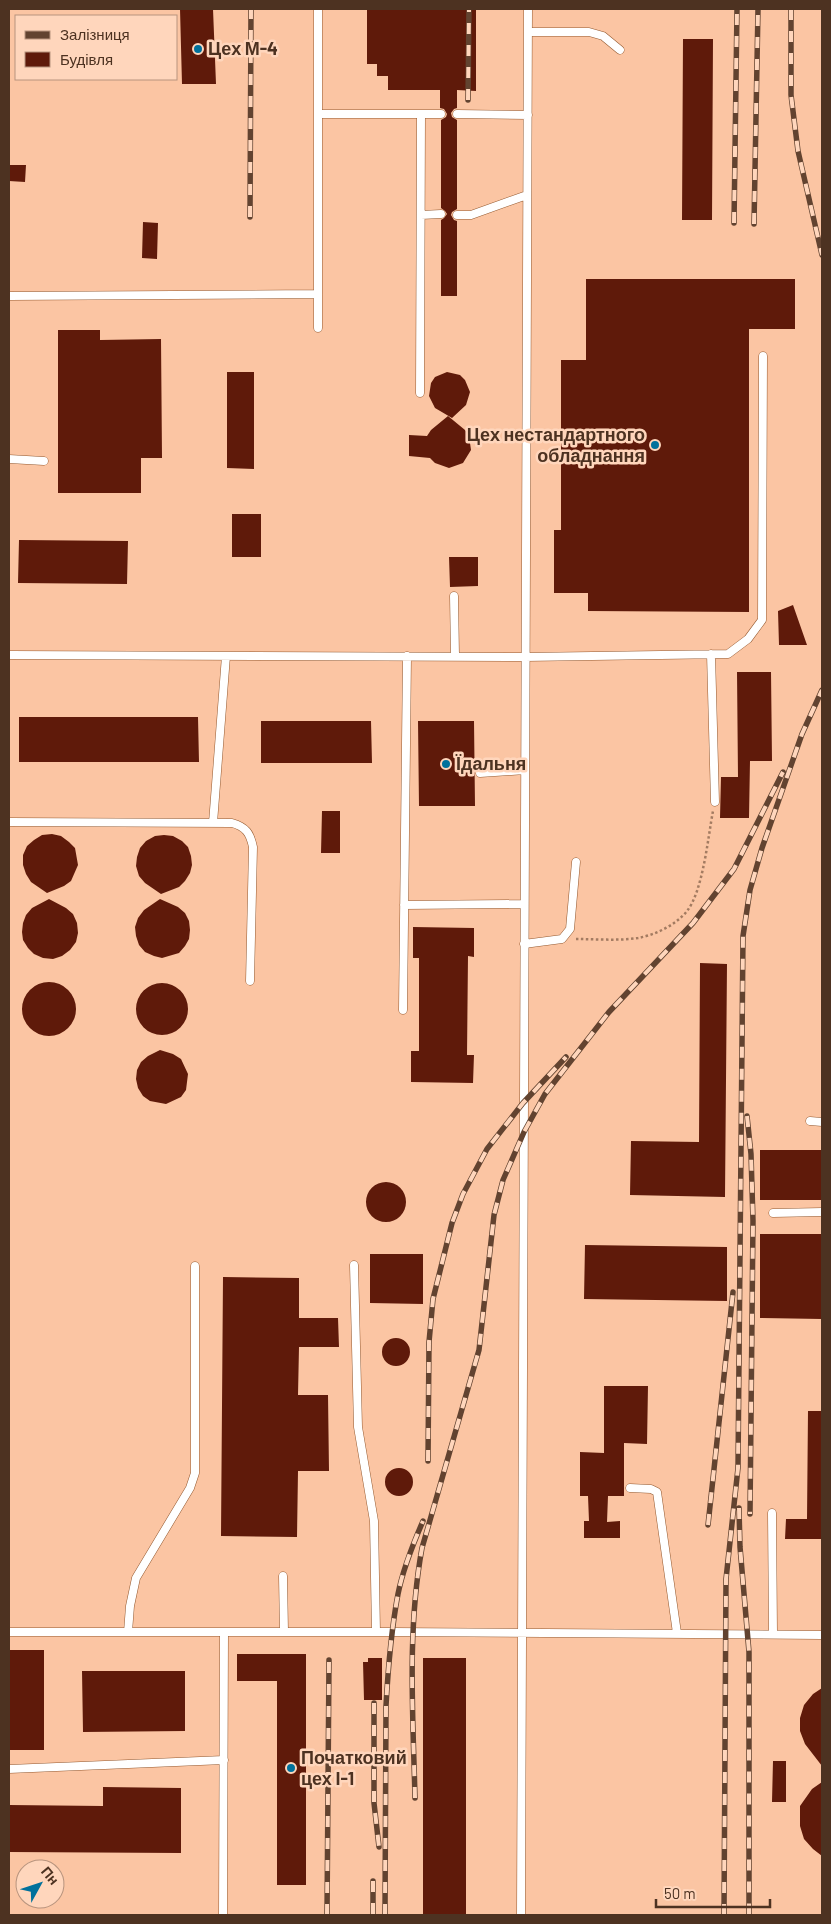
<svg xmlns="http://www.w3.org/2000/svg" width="831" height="1924" font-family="Barlow,sans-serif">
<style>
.building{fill:#5f1a0a}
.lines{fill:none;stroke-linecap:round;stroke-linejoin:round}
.service-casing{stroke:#94592f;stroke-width:9}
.path{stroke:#a37b61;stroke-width:2.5;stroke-dasharray:2.5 2.5;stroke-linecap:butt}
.service{stroke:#fff;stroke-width:8}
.rail-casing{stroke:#624330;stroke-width:5.5}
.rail{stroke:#ffd6bc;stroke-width:4;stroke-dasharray:11;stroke-linecap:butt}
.poi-dot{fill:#01719c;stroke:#ffd6bc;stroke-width:2}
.labels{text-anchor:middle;stroke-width:5;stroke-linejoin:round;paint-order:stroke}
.poi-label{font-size:18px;font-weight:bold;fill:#4d3221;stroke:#ffd6bc;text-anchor:start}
</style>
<rect width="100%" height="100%" fill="#fbc5a3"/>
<path class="building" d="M180,9H213L216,84H182Z
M367,9H476V91L457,90V108L454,109L451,113L452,117L457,120V209L452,212L451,215L454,220L457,221V296H441V220L444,218L447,214L445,211L441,208V120L446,117L447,114L444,109L440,108V90H388V76H377V64H367Z
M683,39H713L712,220H682Z
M10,165H26L25,182L9,181Z
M143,222L158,223L157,259L142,258Z
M586,279H795V329H749V612L588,611V593H554V530H561V360H586Z
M58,330H100V340L161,339L162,458H141V493H58Z
M227,372H254V469L227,468Z
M447,372L460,375L465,380L470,392L466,405L452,418L435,408L429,396L431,383L435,377Z
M448,416L465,430L469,436L471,450L463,463L449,468L435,463L430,458L409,456V435L427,436L431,430Z
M232,514H261V557H232Z
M19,540L128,541L127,584L18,583Z
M449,557H478V586L450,587Z
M793,605L807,645H779L778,611Z
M737,672H771L772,761H750L749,818H720L721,777H738Z
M19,717H198L199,762H19Z
M261,721H371L372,763H261Z
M418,721H474L475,806H419Z
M322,811H340V853H321Z
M52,834L61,836L69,842L75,848L78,865L71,881L64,886L47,893L31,882L26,874L23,865V855L27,846L34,840L42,835Z
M164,835L173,836L182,841L188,847L191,856L192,865L190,873L185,881L179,887L161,894L145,883L139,876L136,866L137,857L140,848L146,841L155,836Z
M49,899L66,908L73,914L77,923L78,933L76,942L70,950L62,956L53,959L43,958L34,954L28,948L23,940L22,932L23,923L26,915L32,908Z
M160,899L178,907L185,913L189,921L190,930L189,939L185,946L179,953L162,958L154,956L145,952L139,945L136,936L135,927L138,918L144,910Z
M413,927L474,928V957L468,956L467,1055H474L473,1083L411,1082V1051H419V958H413Z
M700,963L727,964L725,1197L630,1195L631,1141L699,1142Z
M22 1009a27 27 0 1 1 54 0a27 27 0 1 1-54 0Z
M136 1009a26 26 0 1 1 52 0a26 26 0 1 1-52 0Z
M160,1050L173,1054L181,1059L188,1074L186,1090L181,1097L166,1104L150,1101L143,1096L138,1088L136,1079L137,1070L141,1062L148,1056Z
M760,1150H822V1200H760Z
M366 1202a20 20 0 1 1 40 0a20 20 0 1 1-40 0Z
M760,1234H822V1319L760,1318Z
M585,1245L727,1247V1301L584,1299Z
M370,1254H423V1304L370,1303Z
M223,1277L299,1278V1318H338L339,1347H299L298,1395H328L329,1471H298L297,1537L221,1536Z
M382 1352a14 14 0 1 1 28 0a14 14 0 1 1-28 0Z
M604,1386H648L647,1444L624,1443V1496H608L607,1522L620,1521V1538H584V1521H589L588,1496H580V1452L604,1453Z
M808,1411H822V1539H785L786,1519H807Z
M385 1482a14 14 0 1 1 28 0a14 14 0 1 1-28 0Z
M9,1650H44V1750H9Z
M237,1654H306V1885H277V1681H237Z
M368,1658H382V1700H364L363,1662H368Z
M423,1658H466V1915H423Z
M82,1671H185V1731L83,1732Z
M822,1688V1766L805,1744L800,1731V1718L804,1705L813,1694Z
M773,1761H786V1802H772Z
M822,1782V1856L813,1849L804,1839L800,1826V1806L812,1789Z
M103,1787L181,1788V1853L9,1852V1805L103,1806Z"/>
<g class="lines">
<defs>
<path id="service" d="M528,32H589L603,36L620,50
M318,114H441
M457,114L528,115
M421,215L441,214
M457,215H471L527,195
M9,296L318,294
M318,328V9
M420,393L421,114
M9,459L44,461
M454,596L455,656
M711,654L715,802
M9,655L525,657L728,654L748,639L762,620L763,356
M480,773L525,770
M9,822L232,823C246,827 250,833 253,847L250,981
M213,823L226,656
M404,905L524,904
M524,944L562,939L570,929L576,862
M403,1010L407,656
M810,1121L822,1122
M773,1213L822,1212
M354,1265L358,1427L374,1521L376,1632
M630,1488L651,1489L657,1492L677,1633
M772,1513L773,1634
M283,1576L284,1632
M9,1632H393L822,1635
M128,1632L130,1606L136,1578L190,1488L195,1473V1266
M9,1769L224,1760
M223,1915L224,1632
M521,1915L528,9"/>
</defs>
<use href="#service" class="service-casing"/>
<path class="path" d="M576,939C596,939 618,941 638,938C655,935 676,925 687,911C703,891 708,837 713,811"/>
<use href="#service" class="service"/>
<defs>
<path id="rail" d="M791,9V95L798,151L822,255
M468,100L469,9
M250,217L251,9
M734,223L737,9
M754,224L758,9
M747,1116L751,1154L753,1221L750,1514
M428,1461L429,1342L433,1299L452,1223L463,1194L487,1149L523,1103L566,1057
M739,1508L740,1547L749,1652V1915
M708,1525L733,1292
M374,1703V1803L379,1847
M415,1798C413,1715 407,1630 422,1548L479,1350L494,1215L503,1180L524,1132L545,1094L609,1012L693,923L734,869L783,772
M373,1881V1915
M327,1915L329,1660
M385,1915L386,1706C388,1669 391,1631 398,1594C403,1569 413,1544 423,1521
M724,1915L726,1579L738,1468L743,936L750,890L762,848L802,734L822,690"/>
</defs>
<use href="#rail" class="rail-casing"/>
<use href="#rail" class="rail"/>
</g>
<g class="poi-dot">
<circle cx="198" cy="49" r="5"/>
<circle cx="655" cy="445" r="5"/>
<circle cx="446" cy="764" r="5"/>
<circle cx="291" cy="1768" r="5"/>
</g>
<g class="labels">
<g class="poi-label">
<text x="208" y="55">Цех М-4</text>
<text x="645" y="441" text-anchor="end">Цех нестандартного<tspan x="645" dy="21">обладнання</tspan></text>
<text x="456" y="770">Їдальня</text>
<text x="301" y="1764">Початковий<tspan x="301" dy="21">цех І-1</tspan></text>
</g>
</g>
<rect width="831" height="1924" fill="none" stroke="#4d3221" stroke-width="20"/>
<rect x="15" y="15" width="162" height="65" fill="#ffd6bc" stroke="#b8947e"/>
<rect x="25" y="31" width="25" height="8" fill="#624330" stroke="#b8947e"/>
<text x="60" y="40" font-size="15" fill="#4d3221">Залізниця</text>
<rect x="25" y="52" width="25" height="15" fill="#5f1a0a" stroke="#b8947e"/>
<text x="60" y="65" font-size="15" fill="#4d3221">Будівля</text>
<g transform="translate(40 1884) rotate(50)"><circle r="24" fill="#ffd6bc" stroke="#b8947e"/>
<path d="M0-4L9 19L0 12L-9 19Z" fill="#01719c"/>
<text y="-8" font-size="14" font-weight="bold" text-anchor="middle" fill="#4d3221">Пн</text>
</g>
<path d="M656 1899v8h114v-8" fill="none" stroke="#4d3221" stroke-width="2.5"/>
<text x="664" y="1899" font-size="15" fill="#4d3221" stroke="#ffd6bc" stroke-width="4" paint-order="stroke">50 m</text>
</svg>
